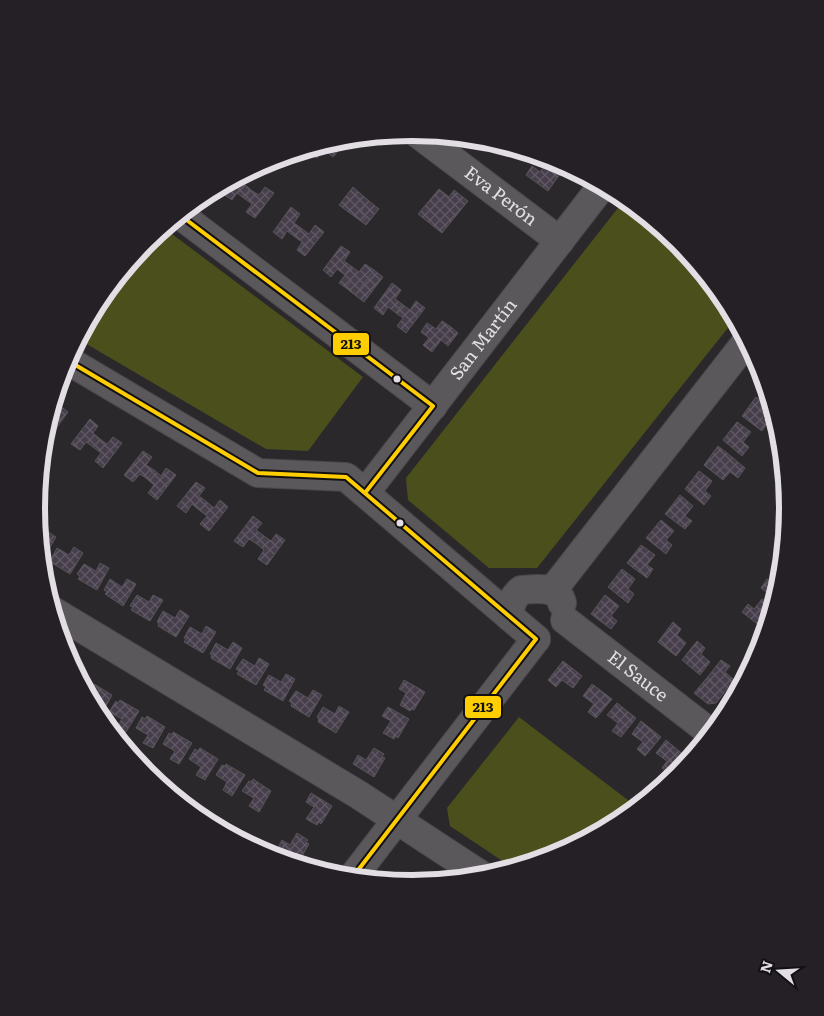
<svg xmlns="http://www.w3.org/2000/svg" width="824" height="1016" font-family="Literata,serif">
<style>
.park{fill:#4b4f1c}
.building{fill:url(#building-cross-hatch);stroke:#565457}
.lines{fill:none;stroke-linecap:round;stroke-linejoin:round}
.minor-casing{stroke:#49464a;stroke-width:30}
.minor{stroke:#5b585c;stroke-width:28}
.bus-1-casing{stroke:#131014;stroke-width:8}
.bus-1{stroke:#ffce00;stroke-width:4}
.bus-dot{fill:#e2dee3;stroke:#131014;stroke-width:2}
.labels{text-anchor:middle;stroke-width:4.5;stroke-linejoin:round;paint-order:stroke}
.street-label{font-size:18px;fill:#e2dee3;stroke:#131014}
.rim{fill:none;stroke:#e2dee3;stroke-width:6}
.line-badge{stroke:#131014;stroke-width:2}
.pale-badge-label{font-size:14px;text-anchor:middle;font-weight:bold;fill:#111}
</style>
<defs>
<pattern id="building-cross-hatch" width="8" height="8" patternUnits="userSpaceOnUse" patternTransform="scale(1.25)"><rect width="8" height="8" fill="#473e4b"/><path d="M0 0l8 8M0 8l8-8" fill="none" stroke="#615965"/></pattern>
</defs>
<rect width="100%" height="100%" fill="#2b282c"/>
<path class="park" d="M625,199L678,243L725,299L735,319L537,568H489L408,500L406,478Z
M164,228L363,377L308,451L266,449L78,339L100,299L147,242Z
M519,717L637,807L621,821L556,855L513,868L450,826L447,808Z"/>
<path class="building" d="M339,139H348L333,157L323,149L329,142Z
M329,142L317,158L310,153L306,158L298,152Z
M546,164L560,174L548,191L526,175L532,166L540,172Z
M246,173L250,176L244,184L251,190L245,199L237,193L232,200L223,194L234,179Z
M234,179L223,194L216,189Z
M265,187L274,193L255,218L246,212L252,204L245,199L251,190L259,195Z
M353,187L369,201L360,212L366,217L362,222L339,205Z
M439,189L449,197L454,190L468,201L442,233L418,214Z
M369,201L379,209L366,225L362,222L366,217L360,212Z
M291,207L300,214L294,223L301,228L295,237L287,231L282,239L273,232Z
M315,225L324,232L305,256L297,250L302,242L295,237L301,228L309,234Z
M341,246L350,252L344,261L351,266L345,275L337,269L331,277L323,270Z
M365,264L374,270L355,295L346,288L352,281L345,275L351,266L359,272Z
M374,270L383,277L364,302L355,295Z
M345,275L352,281L346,288L339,283Z
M392,283L401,290L395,299L402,304L396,313L388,307L383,315L374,308Z
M416,301L425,308L406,333L397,326L403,318L396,313L402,304L410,310Z
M442,321L451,327L432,352L423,345L429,338L421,332L427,323L436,329Z
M451,327L458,333L448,346L441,340Z
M756,397L770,408L762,418L768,422L762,431L742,416Z
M59,405L68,412L50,437L44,433L51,411L54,413Z
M90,419L98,426L93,433L100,439L93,447L86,442L80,450L71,444Z
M737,422L751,432L743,442L749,447L742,456L723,440Z
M113,437L122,443L103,468L95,461L101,453L93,447L100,439L107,444Z
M718,446L732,457L724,467L730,472L723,480L704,465Z
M143,451L152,457L146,465L154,470L147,479L140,474L133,482L124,475Z
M732,457L745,468L738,478L724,467Z
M166,468L176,475L157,500L148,493L154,485L147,479L154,470L161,476Z
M699,471L712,481L705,491L711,496L704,505L685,489Z
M196,482L205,488L199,496L207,502L199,510L192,504L186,513L177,506Z
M680,495L693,506L685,516L692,521L685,529L665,514Z
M220,500L228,507L209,531L200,524L207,516L199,510L207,502L214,508Z
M253,516L262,523L256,530L264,536L257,544L249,539L243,547L234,541Z
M661,520L674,531L666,540L672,545L666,554L646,538Z
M47,531L56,537L44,558L41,556L39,537L43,539Z
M276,534L285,540L267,565L258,559L264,550L257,544L264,536L271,541Z
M641,545L655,555L647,565L653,569L647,578L627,563Z
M74,547L83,553L70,574L52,563L53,560L51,559L57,548L69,555Z
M100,563L109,568L97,590L78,579L80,576L77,574L84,564L96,571Z
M622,569L635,579L628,589L634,594L628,603L608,587Z
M781,575L780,582L775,599L761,588L767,579L774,584Z
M110,579L122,587L127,579L136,584L123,606L105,594L107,592L104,590Z
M137,595L149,602L153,595L163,600L150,621L131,610L133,607L130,606Z
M605,595L619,606L611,616L617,621L611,629L591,614Z
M762,599L773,607L770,616L761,627L742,612L748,604L754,609Z
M180,610L189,616L176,637L158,626L159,623L157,622L163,611L175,618Z
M673,622L681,629L677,635L686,643L676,656L658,642Z
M206,626L216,632L203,653L184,642L186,639L184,638L190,627L202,634Z
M697,641L705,648L701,654L710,662L700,675L682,660Z
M233,642L242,648L230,669L211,658L212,655L210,654L216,643L228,650Z
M259,658L269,664L256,685L237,674L239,671L236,669L243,659L255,666Z
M721,660L730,666L725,672L734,680L724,693L706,679Z
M563,661L582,676L573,688L562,680L556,687L548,680Z
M286,674L295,679L283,701L264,690L266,687L263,685L269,675L281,682Z
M706,679L724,693L716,703L708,704L694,693Z
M404,680L425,692L414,710L412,709L410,711L400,705L406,693L399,689Z
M94,684L112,695L100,717L94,705L95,703L91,701L86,691L89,685L92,687Z
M592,684L612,699L596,718L588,712L594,704L583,696Z
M313,690L322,695L309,717L291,706L292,703L289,701L296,691L308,698Z
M120,700L139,711L126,732L117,727L122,719L109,712L116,701L118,703Z
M617,703L636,718L621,737L612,731L618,723L607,715Z
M339,706L349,712L336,733L318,722L319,719L317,717L323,707L335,714Z
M388,707L409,719L398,738L396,736L394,739L383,733L391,721L382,716Z
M147,716L165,727L153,748L143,743L148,735L136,728L142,717L145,719Z
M641,721L661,737L645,756L637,749L643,742L632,734Z
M173,732L192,743L179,764L170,759L175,751L163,744L169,733L172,735Z
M666,740L685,756L670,775L662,768L667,761L656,753Z
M200,748L218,759L205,780L196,775L201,767L189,759L195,749L198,751Z
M374,748L384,754L382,757L385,758L374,777L353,764L358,755L366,760Z
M226,764L245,775L232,796L223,790L227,782L216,775L222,765L225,766Z
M253,779L271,791L259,812L249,806L254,798L242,791L249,781L251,782Z
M311,793L332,806L321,824L319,822L317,825L306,819L314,807L306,802Z
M297,833L308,840L306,842L309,844L298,863L277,850L282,840L290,845Z"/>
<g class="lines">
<defs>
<g id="minor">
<path id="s1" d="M417,133L560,241"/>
<path d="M180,215L433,406"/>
<path d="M67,360L258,473L346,477L536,639"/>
<path id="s2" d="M365,493L602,186"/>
<path d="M552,591L747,341"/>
<path d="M53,611L359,795L484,877"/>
<path d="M510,617C509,606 513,597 521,590C536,589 558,585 562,603"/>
<path id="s3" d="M565,620L711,733"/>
<path d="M352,878L536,639"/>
</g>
</defs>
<use href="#minor" class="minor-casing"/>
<use href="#minor" class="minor"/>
<defs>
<path id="bus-1" d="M180,215L433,406L365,493
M67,360L258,473L346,477L536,639L352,878"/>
</defs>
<use href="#bus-1" class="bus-1-casing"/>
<use href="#bus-1" class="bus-1"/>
</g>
<g class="bus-dot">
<circle cx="397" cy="379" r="4.5"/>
<circle cx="400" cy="523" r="4.5"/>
</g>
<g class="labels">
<g class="street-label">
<text dy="6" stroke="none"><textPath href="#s1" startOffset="105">Eva Perón</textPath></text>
<text dy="6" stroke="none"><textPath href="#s2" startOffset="194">San Martín</textPath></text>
<text dy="6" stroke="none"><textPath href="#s3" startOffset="92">El Sauce</textPath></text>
</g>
</g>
<path d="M0 0H824V1016H0ZM45 508a367 367 0 1 1 734 0a367 367 0 1 1-734 0Z" fill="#242025" fill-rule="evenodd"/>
<path class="rim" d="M45 508a367 367 0 1 1 734 0a367 367 0 1 1-734 0Z"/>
<g class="line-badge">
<rect x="332" y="332" width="38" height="24" rx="5" fill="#ffce00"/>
<rect x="464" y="695" width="38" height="24" rx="5" fill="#ffce00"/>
</g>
<g class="pale-badge-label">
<text x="351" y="349">213</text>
<text x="483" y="712">213</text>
</g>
<g transform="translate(779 971) rotate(288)" stroke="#131014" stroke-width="4" paint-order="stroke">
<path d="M0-4L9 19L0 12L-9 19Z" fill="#e2dee3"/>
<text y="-8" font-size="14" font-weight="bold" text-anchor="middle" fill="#e2dee3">N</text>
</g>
</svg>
